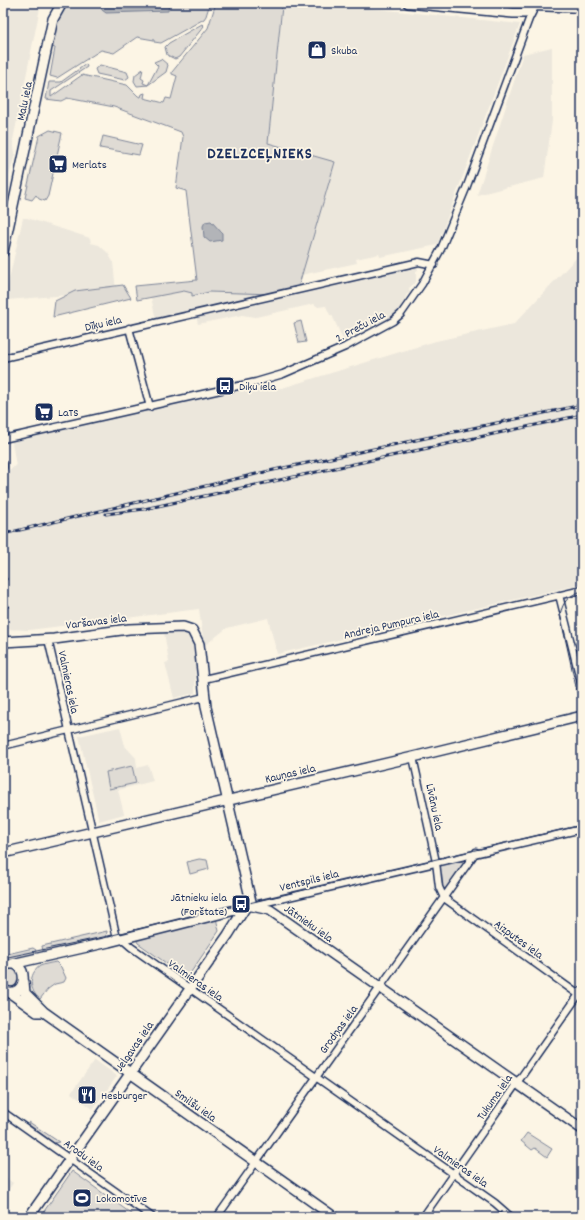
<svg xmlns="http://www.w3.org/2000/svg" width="585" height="1220" font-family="Dekko,sans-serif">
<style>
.built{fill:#ece7dc}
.green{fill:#dfdbd4;stroke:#7d8599}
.water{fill:#b2b4b8;stroke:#767f94}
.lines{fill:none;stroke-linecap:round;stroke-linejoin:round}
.street-casing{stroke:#1b2f5e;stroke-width:9}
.secondary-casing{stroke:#1b2f5e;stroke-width:12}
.street{stroke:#fcf5e5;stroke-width:6}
.secondary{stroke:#fcf5e5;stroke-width:9}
.tram{stroke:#1b2f5e;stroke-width:1}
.rail-casing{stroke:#1b2f5e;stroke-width:3}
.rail{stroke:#fcf5e5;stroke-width:1.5;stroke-dasharray:4.5;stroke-linecap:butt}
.labels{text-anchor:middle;stroke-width:3.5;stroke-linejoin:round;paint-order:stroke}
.poi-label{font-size:12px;fill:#1b2f5e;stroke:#fcf5e5;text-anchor:start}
.street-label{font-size:12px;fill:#1b2f5e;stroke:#fcf5e5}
.district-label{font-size:16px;font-weight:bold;letter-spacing:1px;fill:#1b2f5e;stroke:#fcf5e5}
</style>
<rect width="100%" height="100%" fill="#fcf5e5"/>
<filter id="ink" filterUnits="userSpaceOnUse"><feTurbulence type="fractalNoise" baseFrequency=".025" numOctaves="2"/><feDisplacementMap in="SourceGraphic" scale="8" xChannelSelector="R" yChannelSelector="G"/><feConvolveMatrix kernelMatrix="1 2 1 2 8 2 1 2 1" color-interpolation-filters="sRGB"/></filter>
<g filter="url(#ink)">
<path class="built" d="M3,3H41L13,140L15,154L3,198Z
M283,3H320L520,24L437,245L380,257L379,254L356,259L357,263L301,275L335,163L268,143Z
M552,47V121L544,178L477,195L523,54Z
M23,218H27L90,238L91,243L99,245L108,253L113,262L116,291L7,300L5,297Z
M582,241V584L277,654L268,618L227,628L204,646L199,609L29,630L3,629V473L16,466L12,442L220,393L282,388L436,341L514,324L580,254Z
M416,261L418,270L416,271V282L409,288L410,293L407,294L398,312L386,321L344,342L332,315H330L326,306L318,307L314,304L256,317L242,315L198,324L195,311L156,320L151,297L184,291L192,293L193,296L209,292L273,294Z
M164,632H184L193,641L196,654L195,693L174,698L165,663L169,662Z
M120,727L125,746L136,758L137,768L148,765L153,781L118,790L124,814L99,821L79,736Z
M95,1060L117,1076L93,1109L71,1093Z
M3,1176L13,1183L3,1198Z"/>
<path class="green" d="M68,3H210L206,16L204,19L161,43L154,42V40L137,37L114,53L101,50L57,78L50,76L55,48L52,47L58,19Z
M216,3H274V5L282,6L268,143L335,162L298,288L273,294L209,292L192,296V293L184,291L137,300L135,286L197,280L186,191L176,188L183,137L181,132L114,107L67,98L61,101L46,99L49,82H61L86,64L87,67L51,91V97L82,75L127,85L138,96L141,97L142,94L145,93L144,98L164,103L166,98L171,99L177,76L172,74V72L208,28Z
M460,3H532L520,9Z
M202,24L204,26L179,57L175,59L167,55L165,47L169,43Z
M161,59L168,65L166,72L148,85L137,86L134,81L135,75L143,69L141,78L144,80L143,83L148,85L158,66L154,62Z
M100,65L127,72L129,77L125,80L97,74L95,69Z
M50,130L62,133L48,196L45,201L39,199L36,195L32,200L25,198L39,136Z
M103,136L142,145L139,155L100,148Z
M123,285L131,298L53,317L55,301L75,291Z
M301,321L306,342L299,343L294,323Z
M132,766L136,783L109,789L106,772Z
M199,859L207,860L209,869L190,874L187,862Z
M460,860L464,863V866L444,890C440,884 437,870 441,864Z
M216,918L219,931L187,978L138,943L136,939Z
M107,931L106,938L47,952L43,951L42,946Z
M33,948L36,950C32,961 12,959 3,961V955Z
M56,962L61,967L66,978L64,982L55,984L48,989L40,999C29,991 28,974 40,966C45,964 51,963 56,962Z
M2 978a9 9 0 1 1 18 0a9 9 0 1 1-18 0Z
M29,1122L59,1142L54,1143L28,1124Z
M527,1133L552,1149L547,1157L535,1148L532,1150L521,1141Z
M72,1171L136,1217H40Z"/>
<path class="water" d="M100,3H169L168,11L106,13L102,10Z
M211,221L222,233V240L210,242L204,237L203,226L205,222Z"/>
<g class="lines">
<defs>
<path id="street" d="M129,328L150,407
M3,358L419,262L434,265
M3,439L256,382L283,374L345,347L393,321L401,314L422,284L441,249L467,186L529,19L535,7L582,9
M3,464V468
M559,595L582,687
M48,639L116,934L131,947L495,1203L511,1217
M204,679L582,590
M3,746L204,697
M413,757L436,862L439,887L444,898L582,997
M254,905L582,829
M3,1112L152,1217
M217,1217L476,852
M423,1217L582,990"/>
<path id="secondary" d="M408,3L513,13H524L538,3
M3,252L53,19L62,3
M3,642L54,639L129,629L183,627L192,630L199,644L206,707L252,906L270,910L582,1129
M3,853L413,757L582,716
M12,964L109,942L247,907
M3,966C30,953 30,1003 3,990
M24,982L25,993L44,1012L334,1217
M9,992L37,1012H44
M29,1217L228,935L245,908"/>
</defs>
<use href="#street" class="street-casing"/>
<use href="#secondary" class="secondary-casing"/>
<use href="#street" class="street"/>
<use href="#secondary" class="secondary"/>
<path class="tram" d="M582,591C569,595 563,601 560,615L582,714
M3,958L108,936L582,825"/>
<defs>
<path id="rail" d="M106,514L144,509L582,415
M3,534L269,471L582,405
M3,580L6,579
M3,606H8"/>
</defs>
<use href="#rail" class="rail-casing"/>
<use href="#rail" class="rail"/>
</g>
</g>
<defs>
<symbol id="shop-square" viewBox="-11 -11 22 22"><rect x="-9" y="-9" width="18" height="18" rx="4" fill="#1b2f5e" stroke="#fcf5e5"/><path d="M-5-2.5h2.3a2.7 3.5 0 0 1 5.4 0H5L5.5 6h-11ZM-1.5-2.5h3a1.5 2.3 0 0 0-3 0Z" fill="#fff"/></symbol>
<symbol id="supermarket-square" viewBox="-11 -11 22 22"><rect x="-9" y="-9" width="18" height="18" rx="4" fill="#1b2f5e" stroke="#fcf5e5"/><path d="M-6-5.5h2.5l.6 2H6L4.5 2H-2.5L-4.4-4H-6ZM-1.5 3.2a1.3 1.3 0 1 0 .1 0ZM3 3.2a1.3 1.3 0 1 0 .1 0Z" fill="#fff"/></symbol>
<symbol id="bus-square" viewBox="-11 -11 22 22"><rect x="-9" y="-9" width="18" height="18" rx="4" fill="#1b2f5e" stroke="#fcf5e5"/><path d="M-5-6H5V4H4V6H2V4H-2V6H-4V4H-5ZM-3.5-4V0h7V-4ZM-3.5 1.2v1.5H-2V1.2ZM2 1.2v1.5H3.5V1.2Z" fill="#fff"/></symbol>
<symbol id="restaurant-square" viewBox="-11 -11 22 22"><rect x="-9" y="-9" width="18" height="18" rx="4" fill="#1b2f5e" stroke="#fcf5e5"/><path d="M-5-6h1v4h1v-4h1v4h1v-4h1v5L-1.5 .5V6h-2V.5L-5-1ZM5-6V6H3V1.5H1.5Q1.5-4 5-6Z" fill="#fff"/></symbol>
<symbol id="stadium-square" viewBox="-11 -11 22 22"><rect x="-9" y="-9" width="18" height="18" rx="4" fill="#1b2f5e" stroke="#fcf5e5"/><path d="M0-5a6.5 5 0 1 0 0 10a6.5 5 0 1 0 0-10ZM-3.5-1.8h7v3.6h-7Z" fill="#fff"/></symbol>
</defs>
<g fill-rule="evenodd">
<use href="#shop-square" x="306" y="39" width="22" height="22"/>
<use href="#supermarket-square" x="47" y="153" width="22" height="22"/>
<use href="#bus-square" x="214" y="375" width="22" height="22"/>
<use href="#supermarket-square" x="33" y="401" width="22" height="22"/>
<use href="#bus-square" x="230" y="893" width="22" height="22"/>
<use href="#restaurant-square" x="76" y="1084" width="22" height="22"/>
<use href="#stadium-square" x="71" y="1187" width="22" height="22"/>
</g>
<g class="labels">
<g class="poi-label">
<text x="331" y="54">Skuba</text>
<text x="72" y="168">Merlats</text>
<text x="239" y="390">Diķu iela</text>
<text x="58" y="416">LaTS</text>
<text x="227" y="901" text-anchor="end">Jātnieku iela<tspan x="227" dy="14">(Forštate)</tspan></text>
<text x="101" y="1099">Hesburger</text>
<text x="96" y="1202">Lokomotīve</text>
</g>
<g class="street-label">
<text transform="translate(24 101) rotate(-78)" y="4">Malu iela</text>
<text transform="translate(103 323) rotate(-13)" y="4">Dīķu iela</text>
<text transform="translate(360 326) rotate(-28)" y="4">2. Preču iela</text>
<text transform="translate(96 621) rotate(-7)" y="4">Varšavas iela</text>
<text transform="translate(391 624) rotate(-13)" y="4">Andreja Pumpura iela</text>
<text transform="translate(69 682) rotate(78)" y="4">Valmieras iela</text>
<text transform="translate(290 773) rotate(-13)" y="4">Kauņas iela</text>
<text transform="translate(435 807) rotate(78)" y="4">Līvānu iela</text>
<text transform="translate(309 880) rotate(-14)" y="4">Ventspils iela</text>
<text transform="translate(309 923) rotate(35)" y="4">Jātnieku iela</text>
<text transform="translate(519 939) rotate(36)" y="4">Aizputes iela</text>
<text transform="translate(196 980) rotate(35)" y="4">Valmieras iela</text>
<text transform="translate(338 1029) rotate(-54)" y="4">Grodņas iela</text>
<text transform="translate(134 1046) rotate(-55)" y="4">Jelgavas iela</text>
<text transform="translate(494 1097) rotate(-55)" y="4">Tukuma iela</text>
<text transform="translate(196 1105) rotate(35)" y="4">Smilšu iela</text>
<text transform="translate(84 1155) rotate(36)" y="4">Arodu iela</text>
<text transform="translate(461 1166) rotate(35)" y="4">Valmieras iela</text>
</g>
<g class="district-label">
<text x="260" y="158">DZELZCEĻNIEKS</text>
</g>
</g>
<rect width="585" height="1220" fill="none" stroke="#fcf5e5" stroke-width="16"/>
<rect x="8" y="8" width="569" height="1204" fill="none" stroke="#1b2f5e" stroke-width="1.5" filter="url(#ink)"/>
</svg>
